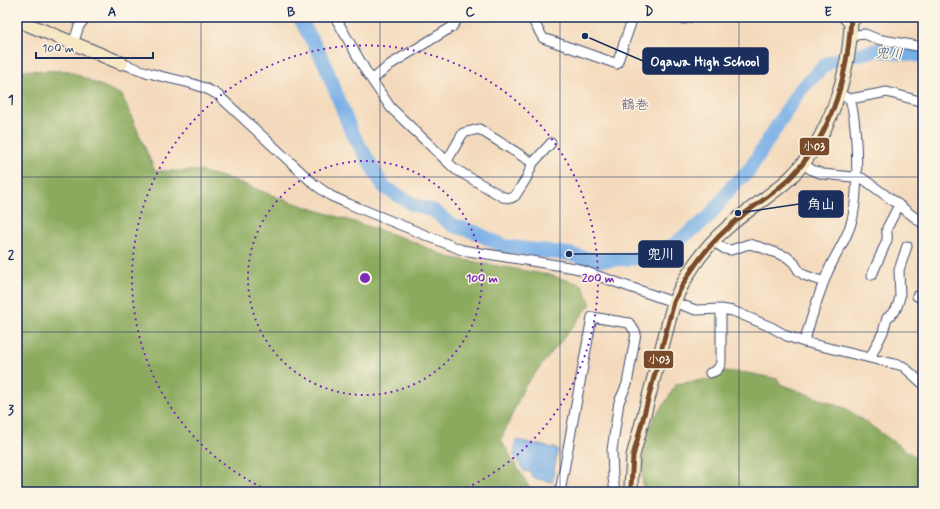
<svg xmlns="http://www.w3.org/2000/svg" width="940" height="509" font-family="Mynerve,'Klee One',sans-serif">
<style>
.forest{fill:#8baa5d;stroke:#536c5e}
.water{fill:#77afe7;stroke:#496fa2}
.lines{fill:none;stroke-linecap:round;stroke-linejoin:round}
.river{stroke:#77afe7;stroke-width:14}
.street-casing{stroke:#3c496c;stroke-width:11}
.secondary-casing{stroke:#3c496c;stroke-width:15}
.street{stroke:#fff;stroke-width:9}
.secondary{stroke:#f7e8c3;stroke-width:13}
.bus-1-casing{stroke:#fcf5e5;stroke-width:8}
.bus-1{stroke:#7a4b2a;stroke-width:5}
.grid{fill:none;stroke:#1b2f5e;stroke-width:1;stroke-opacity:0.55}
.ring{fill:none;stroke:#7b2cbf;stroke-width:2;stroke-dasharray:2 4}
.labels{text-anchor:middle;stroke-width:3;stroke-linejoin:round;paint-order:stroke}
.water-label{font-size:14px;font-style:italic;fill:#375587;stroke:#fcf5e5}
.neighbourhood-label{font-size:14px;fill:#685b78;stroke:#fcf5e5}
.centre{fill:#7b2cbf;stroke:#fcf5e5;stroke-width:2}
.ring-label{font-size:12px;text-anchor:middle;font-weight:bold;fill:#7b2cbf;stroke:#fcf5e5;stroke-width:3;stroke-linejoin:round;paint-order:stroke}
.leader{fill:none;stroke:#1b2f5e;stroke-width:1.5}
.callout-dot{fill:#1b2f5e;stroke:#fcf5e5;stroke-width:1.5}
.callout{fill:#1b2f5e;stroke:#1b2f5e;stroke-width:1.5}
.callout-label{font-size:14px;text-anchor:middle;font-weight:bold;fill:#fff}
.line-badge{stroke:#fcf5e5;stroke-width:1.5}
.badge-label{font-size:11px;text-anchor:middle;font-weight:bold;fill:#fff}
.neatline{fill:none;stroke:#1b2f5e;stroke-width:1.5}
.grid-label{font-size:13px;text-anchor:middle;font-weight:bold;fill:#1b2f5e}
</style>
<rect width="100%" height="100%" fill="#fcf5e5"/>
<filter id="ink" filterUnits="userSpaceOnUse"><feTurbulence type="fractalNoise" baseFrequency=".025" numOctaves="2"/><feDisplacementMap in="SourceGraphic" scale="8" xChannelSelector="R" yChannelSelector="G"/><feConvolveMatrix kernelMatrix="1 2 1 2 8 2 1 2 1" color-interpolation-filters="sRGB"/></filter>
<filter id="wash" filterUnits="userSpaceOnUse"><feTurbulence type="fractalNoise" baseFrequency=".012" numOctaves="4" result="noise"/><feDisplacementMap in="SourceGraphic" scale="16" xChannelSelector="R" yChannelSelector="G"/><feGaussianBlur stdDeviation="0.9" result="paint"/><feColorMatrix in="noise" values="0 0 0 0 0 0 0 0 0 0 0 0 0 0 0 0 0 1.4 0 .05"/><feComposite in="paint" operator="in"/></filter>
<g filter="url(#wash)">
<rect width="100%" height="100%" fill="#f4dabc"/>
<path class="forest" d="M17,70L69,71L122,95L155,171H199L233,180L279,198L404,238L448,257L549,275L581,284L591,304L524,387L501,440L532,492H17Z
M723,371L748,373L778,379L780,384L847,409L914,456L923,457V492H644C640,472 644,443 651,424C655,415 661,408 667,400C670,395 673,389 676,384L710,379Z"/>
<path class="water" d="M516,440L558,449L552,482L533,478L530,471L525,472L514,455Z"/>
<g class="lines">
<path class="river" d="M299,17L324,62L351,131L384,187L414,205L434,211L452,225L475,232L503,246L569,254L596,260L629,259L641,258L647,256L674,244L708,218L733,185L748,172L799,91L826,64L837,59L877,50L923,56"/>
</g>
</g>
<g filter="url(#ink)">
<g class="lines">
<defs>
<path id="street" d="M335,17L367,73L391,108L455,169L503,197L511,198L515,196L526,179L533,163L551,143
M531,17L543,38L617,64L633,17
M672,17L684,19L690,17
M843,17L851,26L854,21L859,17
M850,38L856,35L865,34L877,39L923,47
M73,44L79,26L86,17
M121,63C132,67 142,71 153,74C176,81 198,82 218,95L314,184L331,196L349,204L462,250L575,268L696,310L721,309L733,311L771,327L787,336L804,342L903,366L923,384
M372,80L391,64L452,27L459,17
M839,94L850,99L887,92L923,102
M447,161L463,133L479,129L533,163
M802,163L812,170L823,174L862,178L899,205L923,224
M712,241L725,249L731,250L749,244L760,247L787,257L794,263L799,271L804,275L824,282
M872,275L887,240C888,235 886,232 887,228L899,205
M917,296L923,299
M804,342C812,317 819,291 830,267C837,252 848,237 852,220C859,194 858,125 850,99
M870,358L883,332L887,318L895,311L898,304L900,297L899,270L907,246
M710,373C717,371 719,369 721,362V309
M560,492L592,317L629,323L636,333L627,384L619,402L612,450L613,478L615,492"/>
<path id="secondary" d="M17,20L121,63
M632,492L631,486L633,456L674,302C687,272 703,248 728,227C748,209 771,196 790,178C829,140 851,71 851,17"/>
</defs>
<use href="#street" class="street-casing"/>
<use href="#secondary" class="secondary-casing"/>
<use href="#street" class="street"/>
<use href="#secondary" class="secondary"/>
<defs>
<path id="bus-1" d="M632,492L631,486L633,456L674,302C690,267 712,239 743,215C758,203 776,192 790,178C832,135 848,75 851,17"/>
</defs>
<use href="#bus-1" class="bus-1-casing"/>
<use href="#bus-1" class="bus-1"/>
</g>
</g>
<path class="grid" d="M201,17V492M380,17V492M560,17V492M739,17V492M17,177H923M17,332H923"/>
<g class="ring">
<circle cx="365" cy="278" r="117"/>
<path d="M272 492A233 233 0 1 1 458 492"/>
</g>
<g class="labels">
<g class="water-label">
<text transform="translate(889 53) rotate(3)" y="5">兜川</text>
</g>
<g class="neighbourhood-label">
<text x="635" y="109">鶴巻</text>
</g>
</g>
<circle cx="365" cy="278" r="6" class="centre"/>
<g class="ring-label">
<text x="482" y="282">100 m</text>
<text x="598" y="282">200 m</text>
</g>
<path class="leader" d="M585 36L643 61M738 213L799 204M569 254L639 254"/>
<g class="callout-dot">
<circle cx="585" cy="36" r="4"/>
<circle cx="738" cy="213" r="4"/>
<circle cx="569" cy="254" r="4"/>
</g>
<g class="callout">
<rect x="643" y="48" width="125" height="26" rx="4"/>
<rect x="799" y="191" width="44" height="26" rx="4"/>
<rect x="639" y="241" width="44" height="26" rx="4"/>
</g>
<g class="callout-label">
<text x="705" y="66">Ogawa High School</text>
<text x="821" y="209">角山</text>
<text x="661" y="259">兜川</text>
</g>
<g class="line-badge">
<rect x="799" y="137" width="31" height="19" rx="4" fill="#7a4b2a"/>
<rect x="643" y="350" width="31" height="19" rx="4" fill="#7a4b2a"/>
</g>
<g class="badge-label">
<text x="814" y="150">小03</text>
<text x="659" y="363">小03</text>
</g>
<rect width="940" height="509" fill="none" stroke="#fcf5e5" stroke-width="44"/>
<path d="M36 52v6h117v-6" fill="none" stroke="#1b2f5e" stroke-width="2"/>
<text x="42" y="52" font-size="12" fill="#1b2f5e" stroke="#fcf5e5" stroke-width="3" paint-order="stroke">100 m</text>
<rect x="22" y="22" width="896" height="465" class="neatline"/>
<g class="grid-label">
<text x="112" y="16">A</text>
<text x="291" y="16">B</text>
<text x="470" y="16">C</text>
<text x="649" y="16">D</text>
<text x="828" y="16">E</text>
<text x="11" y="104">1</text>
<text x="11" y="259">2</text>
<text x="11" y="414">3</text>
</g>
</svg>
